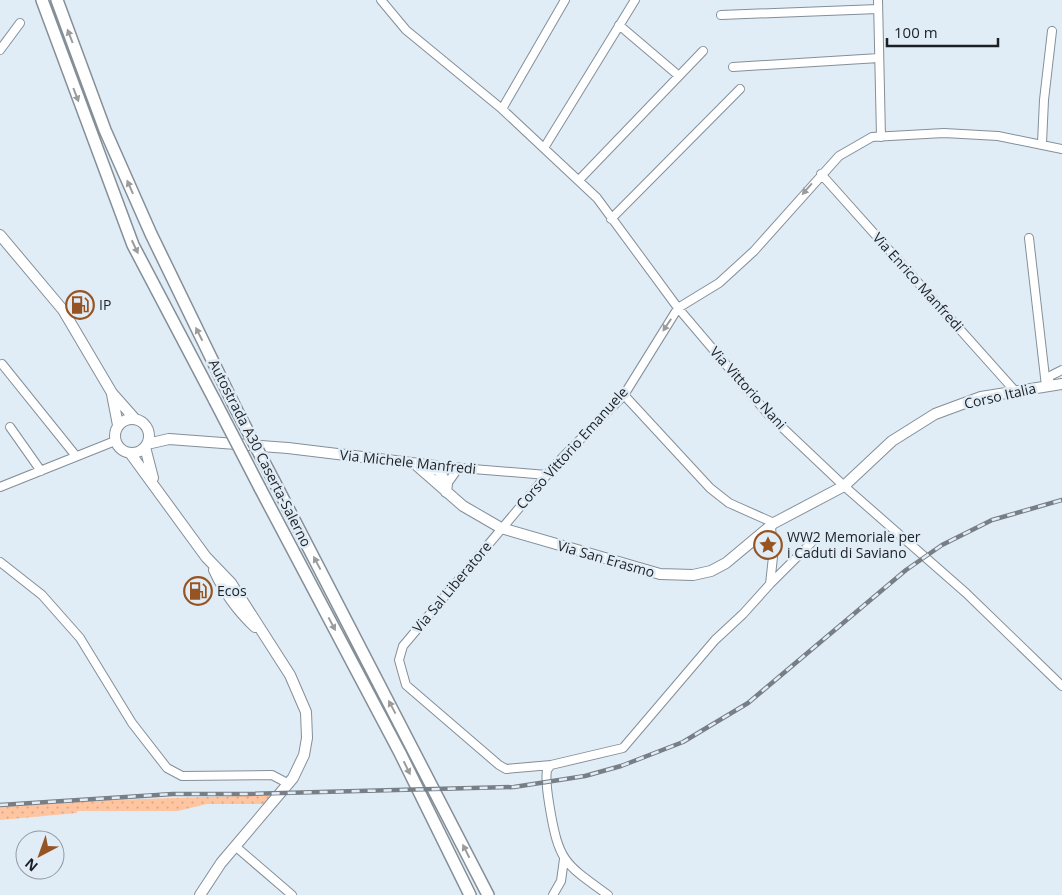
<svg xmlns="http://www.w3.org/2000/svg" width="1062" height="895" font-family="'Open Sans',sans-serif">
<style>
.grass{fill:url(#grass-dots)}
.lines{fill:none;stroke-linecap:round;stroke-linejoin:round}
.minor-casing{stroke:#848f98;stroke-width:10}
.major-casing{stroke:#848f98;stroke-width:12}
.highway-casing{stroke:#848f98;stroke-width:14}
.minor{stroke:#fff;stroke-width:8}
.major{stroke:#fff;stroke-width:10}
.highway{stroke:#fff;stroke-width:11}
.rail-casing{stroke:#777e85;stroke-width:4.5}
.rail{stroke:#e0ecf6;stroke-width:2.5;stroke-dasharray:8;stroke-linecap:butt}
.highway-bridge-casing{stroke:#848f98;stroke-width:14;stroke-linecap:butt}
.highway-bridge{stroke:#fff;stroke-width:11}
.oneway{fill:#999b9c}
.labels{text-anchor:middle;stroke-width:5;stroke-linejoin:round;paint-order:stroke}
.street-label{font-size:14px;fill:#1c2024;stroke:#e0ecf6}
.poi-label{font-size:14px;fill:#1c2024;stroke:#e0ecf6;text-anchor:start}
</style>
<defs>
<pattern id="grass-dots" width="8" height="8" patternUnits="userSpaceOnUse" patternTransform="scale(1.25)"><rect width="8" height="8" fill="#ffc5a0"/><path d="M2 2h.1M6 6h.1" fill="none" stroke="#daa98a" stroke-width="1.8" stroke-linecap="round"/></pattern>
</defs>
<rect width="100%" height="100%" fill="#e0ecf6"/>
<path class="grass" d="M275,795L267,804H207L178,811H77V813L0,820V807L44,802Z"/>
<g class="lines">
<defs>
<path id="minor" d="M381,0L406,30L502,109L597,198L678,308L768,414L844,486L966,593L1062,686
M878,0L881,137
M721,15L878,9
M619,25L679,76
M0,50L20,23
M733,67L879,58
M502,109L565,0
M1042,143L1044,100L1052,31
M544,148L635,0
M821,174L1015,391
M579,180L703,51
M611,219L740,89
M1029,238L1046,386
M2,364L76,456
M1050,383L1048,377L1062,370
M624,395L710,488L729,503L774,523
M10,427L41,471
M435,470L436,466L547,475
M447,484L459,467
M0,487L115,441
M0,562L42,595L80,638L132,723L167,768L182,776L272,775L289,784
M770,584L816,538
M551,765L506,769L499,765L406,685L399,660L403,646L557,463L624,395L678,308L719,283L754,251L839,156L872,137L944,133L998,136L1062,149
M235,846L292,895
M553,895L561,881L564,859
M608,895C565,864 559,862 550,809C548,796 545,782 547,770L551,765L623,748L715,640L743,614L770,584L773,557L771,526"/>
<path id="major" d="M0,235L63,310L112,393L135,419
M112,394L118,425
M115 436a17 17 0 1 1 34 0a17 17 0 1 1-34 0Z
M147,444L169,439L288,448L436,466L447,484L446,492
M145,447L153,478
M130,453L206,557L231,583L290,675L306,712L307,738L304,755L293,778L221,863L200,895
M415,464L463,506L501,528L660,574L693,575L711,571L726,563L774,523L844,486L892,441L935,414L981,397L1062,384
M214,570C224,592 238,611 255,627"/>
<path id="highway" d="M42,0L133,245L215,401
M57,0L105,130L151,234L236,409
M274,481L488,895
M260,488L400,753L470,895"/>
</defs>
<use href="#minor" class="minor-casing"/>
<use href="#major" class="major-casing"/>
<use href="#highway" class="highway-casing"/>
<use href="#minor" class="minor"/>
<use href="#major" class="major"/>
<use href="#highway" class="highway"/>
<defs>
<path id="rail" d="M0,805L173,794H248L514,787L585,776L621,766L683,742L748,703L906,570L942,545L992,520L1062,500"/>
</defs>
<use href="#rail" class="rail-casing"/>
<use href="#rail" class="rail"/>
<defs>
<path id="highway-bridge" d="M215,401L260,488
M236,409L274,481"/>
</defs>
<use href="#highway-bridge" class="highway-bridge-casing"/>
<use href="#highway-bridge" class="highway-bridge"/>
</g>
<defs><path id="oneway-solid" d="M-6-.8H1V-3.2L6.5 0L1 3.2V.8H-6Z" transform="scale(1.25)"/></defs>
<g class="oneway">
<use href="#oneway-solid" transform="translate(70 36) rotate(-111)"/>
<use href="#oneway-solid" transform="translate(76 95) rotate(69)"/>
<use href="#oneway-solid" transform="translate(130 187) rotate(-114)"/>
<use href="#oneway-solid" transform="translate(807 189) rotate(131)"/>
<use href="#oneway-solid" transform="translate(135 247) rotate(65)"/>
<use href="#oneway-solid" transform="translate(667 325) rotate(124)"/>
<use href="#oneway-solid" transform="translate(199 334) rotate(-117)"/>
<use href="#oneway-solid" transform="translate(317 563) rotate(-118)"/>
<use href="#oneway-solid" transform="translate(332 624) rotate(62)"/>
<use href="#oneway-solid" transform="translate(392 707) rotate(-118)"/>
<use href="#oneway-solid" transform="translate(407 768) rotate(64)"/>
<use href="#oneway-solid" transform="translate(466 851) rotate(-117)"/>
</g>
<defs>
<symbol id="fuel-ring" viewBox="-11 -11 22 22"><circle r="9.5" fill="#e0ecf6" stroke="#965423" stroke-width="1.5"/><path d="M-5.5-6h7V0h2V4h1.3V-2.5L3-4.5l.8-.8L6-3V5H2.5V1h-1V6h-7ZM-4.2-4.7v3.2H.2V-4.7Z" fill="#965423"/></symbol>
<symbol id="sight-ring" viewBox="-11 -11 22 22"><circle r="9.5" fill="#e0ecf6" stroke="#965423" stroke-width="1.5"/><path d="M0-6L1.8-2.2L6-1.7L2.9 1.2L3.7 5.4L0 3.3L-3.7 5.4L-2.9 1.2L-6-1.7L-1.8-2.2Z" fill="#965423"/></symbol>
</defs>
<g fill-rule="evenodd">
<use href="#fuel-ring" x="64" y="289" width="32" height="32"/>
<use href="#sight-ring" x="752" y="529" width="32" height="32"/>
<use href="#fuel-ring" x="182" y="575" width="32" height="32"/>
</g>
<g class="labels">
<g class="street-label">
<text transform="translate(918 282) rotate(48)" y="5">Via Enrico Manfredi</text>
<text transform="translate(748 388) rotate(48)" y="5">Via Vittorio Nani</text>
<text transform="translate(1000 396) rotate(-13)" y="5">Corso Italia</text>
<text transform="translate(572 448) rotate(-48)" y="5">Corso Vittorio Emanuele</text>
<text transform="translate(260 453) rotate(63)" y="5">Autostrada A30 Caserta-Salerno</text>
<text transform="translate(408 462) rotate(6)" y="5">Via Michele Manfredi</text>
<text transform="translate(606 559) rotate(16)" y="5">Via San Erasmo</text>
<text transform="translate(452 587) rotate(-50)" y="5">Via Sal Liberatore</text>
</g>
<g class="poi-label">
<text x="99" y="310">IP</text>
<text x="787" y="542">WW2 Memoriale per<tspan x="787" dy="16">i Caduti di Saviano</tspan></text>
<text x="217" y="596">Ecos</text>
</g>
</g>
<g transform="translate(40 855) rotate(221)"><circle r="24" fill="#e0ecf6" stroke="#929aa2"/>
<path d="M0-4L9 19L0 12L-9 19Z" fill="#965423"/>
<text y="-8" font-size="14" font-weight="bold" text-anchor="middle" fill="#1c2024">N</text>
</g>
<path d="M887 38v8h111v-8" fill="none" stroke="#1c2024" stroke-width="2.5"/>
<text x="894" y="38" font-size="15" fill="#1c2024" stroke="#e0ecf6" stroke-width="4" paint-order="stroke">100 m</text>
</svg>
